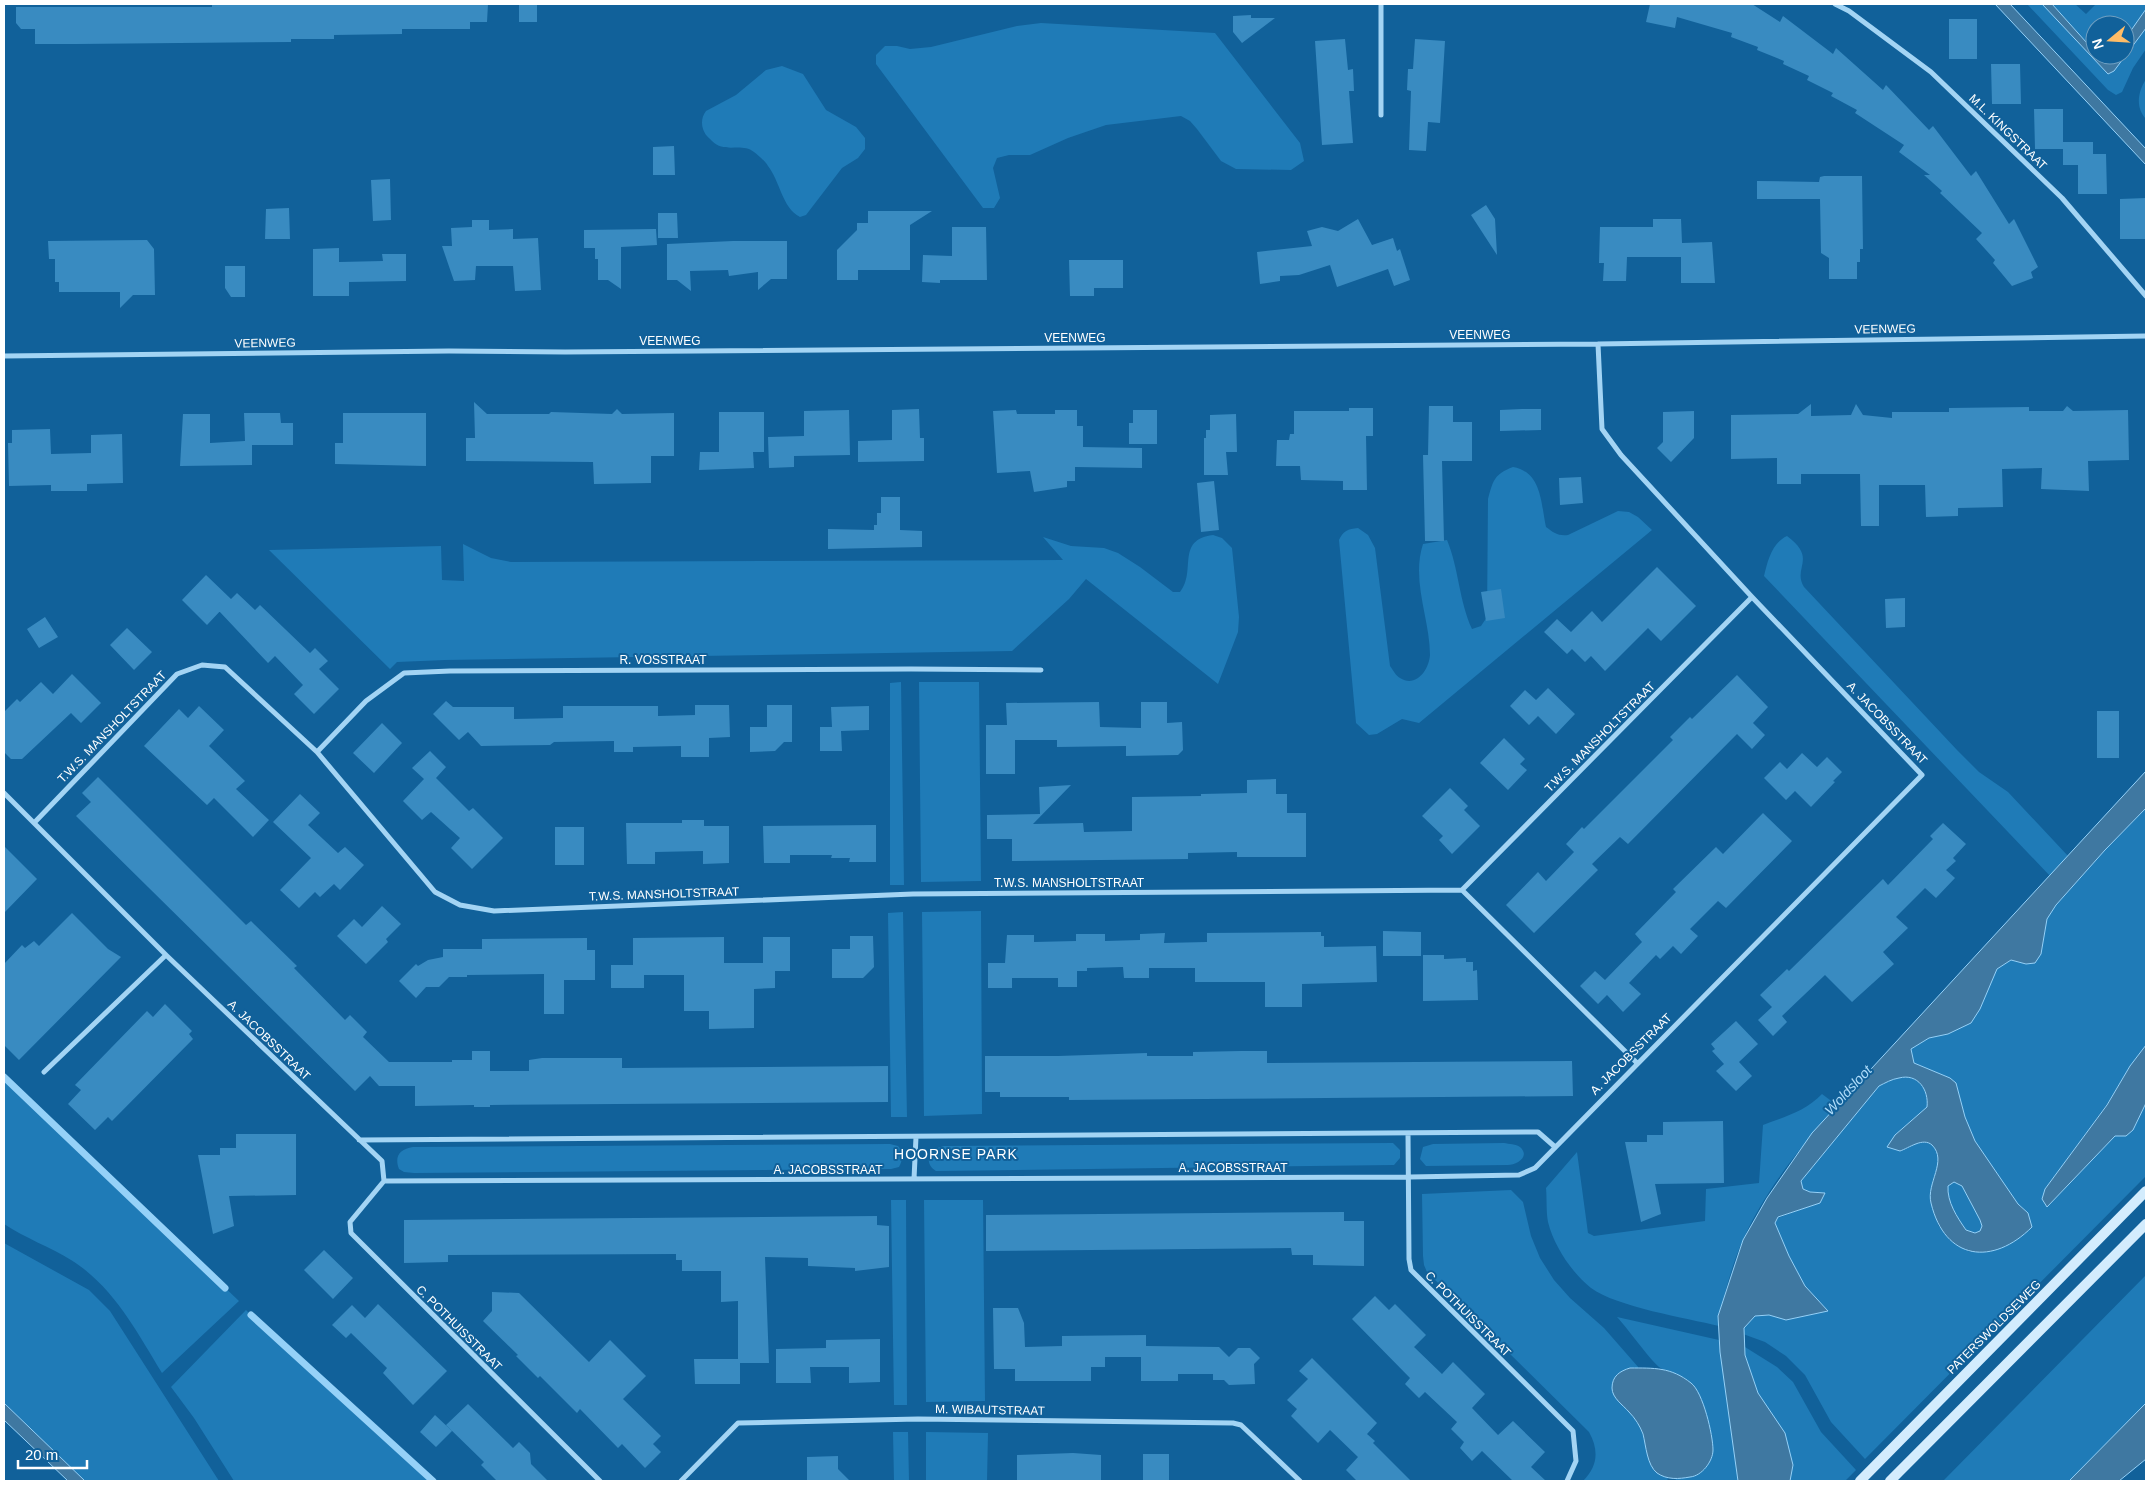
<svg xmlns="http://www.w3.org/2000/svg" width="2150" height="1485" font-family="Helvetica,sans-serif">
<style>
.green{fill:#1f7bb7}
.water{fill:#3f78a1;stroke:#95d1f8;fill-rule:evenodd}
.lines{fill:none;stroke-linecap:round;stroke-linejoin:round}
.stream{stroke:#95d1f8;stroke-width:7}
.building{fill:#398bc1}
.minor{stroke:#a3d4f4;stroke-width:5}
.secondary{stroke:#d3ecfd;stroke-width:10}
.labels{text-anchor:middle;stroke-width:4;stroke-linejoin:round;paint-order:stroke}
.street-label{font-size:12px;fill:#fff;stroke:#11619a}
.water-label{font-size:14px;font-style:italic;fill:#b0ddfb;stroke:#11619a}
.neighbourhood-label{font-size:14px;letter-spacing:1px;fill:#fff;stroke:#11619a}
</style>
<rect width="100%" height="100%" fill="#11619a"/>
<path class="green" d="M2027,4H2042L2108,74L2114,71L2146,28V49L2133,68L2122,92L2116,95L2108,90Z
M2052,4H2075L2086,14L2096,4H2146V9L2125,39V25H2095V52Z
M1041,23L1215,33L1300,143L1304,161L1291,170L1236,169L1221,161L1197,129L1190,121L1181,116L1106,125L1068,138L1030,155H1009L997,158L993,168L1000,198L994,208H983L876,64V55L885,46H897L910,49L931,47L1017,26Z
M782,66L803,74L826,110L856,127L865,138V149L858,158L842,168L806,215L800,217C782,208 780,181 768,166C765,161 759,156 754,152C741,142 725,154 712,141C708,137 705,135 703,129C701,123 702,116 706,111L736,95L766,70Z
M2146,79V119C2135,107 2138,92 2146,79Z
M1513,467C1542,472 1541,504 1546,527C1554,533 1558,536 1568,535L1618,511L1629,512L1638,517L1652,530L1419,723L1402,719L1377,734L1369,735L1356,723L1339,540C1343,531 1348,529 1358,528L1368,535L1375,548L1390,666C1393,670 1396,676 1400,678C1416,688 1429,670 1430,655C1430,619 1411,581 1423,544L1447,540C1459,569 1459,601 1472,629L1481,626L1487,617L1488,499C1493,481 1494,474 1513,467Z
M1213,535L1222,538L1232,548L1239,617L1238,632L1218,684L1086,579L1069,599L1012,651L445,660L397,662L390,669L269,550L441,546L442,580L464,581L463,544L491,558L511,562L1063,560L1043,537L1071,546L1104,548L1118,553L1140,567L1173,592H1180C1197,571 1175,540 1213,535Z
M1787,536C1818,559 1792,567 1804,587L1957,750L1979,772L2008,792L2068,856L2050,876L1764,576C1768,560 1772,543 1787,536Z
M901,682L904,885H890V683Z
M919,682H979L981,881L921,882Z
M2146,808V1045L2130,1066L2107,1104L2045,1189L2047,1207L2115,1136C2138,1135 2136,1119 2146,1103V1176L1865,1459L1831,1422L1805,1375L1786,1356L1765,1342L1743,1334L1744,1328L1755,1316L1769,1315L1786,1320L1828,1311L1805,1286L1789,1256L1775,1223L1778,1218L1820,1202L1825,1193L1810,1192L1803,1189L1801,1181L1879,1086C1885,1083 1892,1079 1899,1078C1918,1073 1929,1090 1927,1107L1895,1135L1906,1149L1915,1144L1925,1142L1931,1144L1938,1153L1939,1163L1932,1182L1938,1225L1950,1240L1970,1252L2028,1213L2018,1204L1975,1141L1965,1117L1959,1095L1950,1078L1914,1063L1911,1049L1929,1038L1948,1034L1988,988L1997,969L2011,960L2026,964L2041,954L2047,919L2056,905L2105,850Z
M981,911L982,1114L924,1116L922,912Z
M903,912L907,1117H891L888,913Z
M4,1077L239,1301L162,1373C137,1332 113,1286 71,1260C50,1247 25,1238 4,1224Z
M1822,1094L1838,1106C1802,1144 1764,1192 1743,1240C1732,1264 1726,1291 1718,1316L1719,1326C1686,1318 1617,1307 1591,1288C1572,1273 1554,1246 1548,1222C1546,1211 1547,1199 1546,1188L1577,1152L1588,1233L1594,1236L1705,1221L1706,1189L1759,1183L1763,1125C1784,1117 1806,1111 1822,1094Z
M1393,1143L1400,1150V1158L1394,1165L936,1171C928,1166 927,1159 931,1150L944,1146Z
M1504,1143C1509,1144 1516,1144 1520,1147C1531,1157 1516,1165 1508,1165L1426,1166L1420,1159L1423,1147L1433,1144Z
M890,1144L898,1146C903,1151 903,1160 899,1167L891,1169L414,1173L404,1172L399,1169C394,1156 400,1149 413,1147Z
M1954,1182L1962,1185L1980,1220L1982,1226L1980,1231L1976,1233L1966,1230C1957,1217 1947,1202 1948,1186Z
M1511,1190L1523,1202L1531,1236L1540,1258L1554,1280L1570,1298L1604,1328L1639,1368H1630L1614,1396C1625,1407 1637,1418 1642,1433C1650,1453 1647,1468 1668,1478L1667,1481H1583C1598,1466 1599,1450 1589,1432L1427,1272L1424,1265L1423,1256L1422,1194Z
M891,1200H906L907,1405H894Z
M924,1200H983L985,1401L926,1402Z
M4,1243L89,1290L110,1311L219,1481H85L4,1403Z
M2146,1275V1403L2069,1481H1943Z
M246,1310L251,1315L433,1481H234L194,1418L171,1387Z
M1617,1317L1719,1340L1738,1481H1675L1676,1479C1721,1474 1716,1447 1704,1412C1701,1404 1698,1390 1692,1384C1684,1374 1668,1374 1659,1367C1647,1356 1629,1330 1617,1317Z
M1745,1347L1777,1367L1793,1382L1821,1432L1856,1470L1845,1481H1790L1793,1465L1770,1413L1758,1393L1745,1355Z
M893,1432H908L909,1481H894Z
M926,1432L988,1433L987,1481H926Z"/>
<path class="water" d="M1995,4H2010L2146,149V165Z
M2042,4H2052L2095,52V55H2098L2106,64L2114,55H2125V39L2146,9V28L2114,71L2108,74Z
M2146,771V808L2105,850L2056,905L2047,919L2041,954L2035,963L2026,964L2011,960L1997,969L1980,1009L1971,1023L1948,1034L1929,1038L1911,1049L1914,1063L1950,1078L1956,1083L1965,1117L1975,1141L2018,1204L2028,1213L2032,1227C1993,1266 1945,1261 1931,1203C1926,1183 1948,1161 1932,1145C1923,1137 1909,1148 1900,1151L1887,1147L1895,1135L1927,1107C1929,1090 1918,1073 1899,1078C1892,1079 1885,1083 1879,1086L1801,1181L1803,1189L1810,1192L1825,1193L1820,1203L1778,1217L1775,1223L1789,1256L1805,1286L1828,1311L1786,1320L1769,1315L1755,1316L1744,1328L1745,1355L1758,1393L1785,1433L1793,1465L1790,1481H1738L1720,1352L1718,1316L1743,1240L1767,1198L1812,1133ZM1954,1182L1962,1186L1980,1220L1982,1226L1980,1231L1975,1233L1966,1230C1957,1217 1947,1202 1948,1186Z
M2146,1045V1103L2133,1130L2126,1136H2115L2047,1207L2042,1199L2045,1189L2107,1105L2130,1066Z
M1630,1368C1654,1368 1671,1367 1691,1383C1703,1392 1713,1435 1713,1450C1713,1461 1702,1476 1690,1477C1679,1479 1667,1480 1657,1473C1647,1465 1646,1446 1643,1434C1640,1426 1635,1418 1629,1412C1623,1405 1612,1398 1612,1388C1612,1376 1620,1371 1630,1368Z
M4,1403L85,1481H68L4,1420Z
M2146,1403V1459L2119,1481H2069Z"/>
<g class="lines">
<path class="stream" d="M4,1077L225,1288
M251,1315L433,1481"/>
</g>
<path class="building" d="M279,4H488L487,22H470V29H402V34L334,35V39H291V42L77,44H35V29H21L16,23V7H212V5H279Z
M519,4H537V22H519Z
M1650,4H1752L1780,22L1783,16L1833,54L1836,48L1883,90L1886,85L1929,130L1933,126L1971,176L1976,171L2009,224L2014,219L2038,267L2031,272L2033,278L2012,286L1993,263L1995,260L1976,239L1982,233L1940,193L1942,191L1924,175H1930L1899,152L1904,145L1855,113L1857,110L1831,96L1833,93L1807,80L1809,76L1783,64L1784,61L1757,50L1758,47L1731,37L1732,33L1677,17L1675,28L1646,22Z
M1251,15V18H1275L1242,43L1233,32V16Z
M1949,19H1977V59H1949Z
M1345,39L1348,70L1353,69L1354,91H1349L1353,143L1322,145L1315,41Z
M1415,39L1445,41L1440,123L1428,122L1426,151L1409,150L1411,91L1407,90L1408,69H1413Z
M1991,64H2020L2021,104H1992Z
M2034,109H2063V148V142H2093V154H2106L2107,194H2078V165H2063V149H2035Z
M674,146L675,175H653V147Z
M1824,176H1862L1863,249H1860V262H1857V279H1829V258L1821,253L1820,199H1757V181L1819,182L1820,177Z
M390,179L391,220L373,221L371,180Z
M2146,198V239H2120V199Z
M1486,205L1495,219L1497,255L1471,215Z
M289,208L290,239H265L266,209Z
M868,211H932L910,225V270H858V280H837V250L857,230V223H868Z
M658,213H677L678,238H658Z
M1358,219L1372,245L1393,238L1397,251L1400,249L1410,280L1394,286L1388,269L1337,287L1330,265L1299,275L1280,276V281L1260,284L1257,252L1312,246L1307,231L1322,227L1338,231Z
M1653,219H1681L1682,243L1712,242L1715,283H1681V257H1627L1626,281H1603L1604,263H1599L1600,227H1653Z
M472,220H489V230L513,229V239L538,238L541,290L515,291L513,266H476L475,280L454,281L442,246H452L451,228L472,227Z
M952,227H986L987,280H940V283L922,282L923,255L952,256Z
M656,229L657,245L621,247V289L608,280H598V259H595V248H584V230Z
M147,240L154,249L155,295H133L120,308V292H59V282H55V259H49L48,241Z
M733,241H787V279H771L758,290V272L729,276L728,270L690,271L691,291L677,280H667V244Z
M339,248V262L383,261L382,254H406V281L349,282V296H313V249Z
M1069,260H1123V288H1094V296H1070Z
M225,266H245V297H231L225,288Z
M474,402L487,414H549L551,412L612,414L617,409L622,414L674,413V456H651V483L594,484L593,462L466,461V438H475Z
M1811,404V416L1851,415L1856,404L1863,415L1892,418V412H1949V408L2029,407V411H2063L2067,406L2073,411L2128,410L2129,460L2088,461L2089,491L2041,489L2042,468L2002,469L2003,507L1958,508V516L1926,517L1925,485H1879V526H1861L1860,474H1801V484H1777V458L1731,459V415L1798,414Z
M1429,406H1453V422H1472V461H1442L1444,541H1425L1423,455H1428Z
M1349,408H1373V436H1366L1367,490H1343V481L1301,480L1300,466H1276L1277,440H1289L1290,434H1294V411H1349Z
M919,409L920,438H924V461L858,462V441L892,440V410Z
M1522,409H1541V430L1500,431V410Z
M849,410L850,455L794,456V467L769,468L768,437L804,436V411Z
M1016,410L1017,414H1055V410H1077V426H1083V447L1142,448V468L1075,467V481H1067V487L1034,492L1030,471L997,473L993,411Z
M1133,410H1157V444H1129V423H1133Z
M1694,411V438L1671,462L1657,448L1663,442V412Z
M719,412H764V452H753L754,468L699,470L700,452H719Z
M244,413H280L281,423H293V445H252V465L180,466L183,414H210V443L245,441Z
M343,413H426V466L335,464V443H343Z
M1236,414L1237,452H1226L1228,475H1204V438H1206V430H1210V415Z
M50,429L51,454L91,453V435L122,434L123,483L87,484V491H51V485L9,486L8,443H12V430Z
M1581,477L1583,503L1560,505L1559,478Z
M1214,481L1219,530L1201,532L1197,483Z
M881,497H900V530L922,531V547L828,549V529L874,530V525H877V513H881Z
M1657,567L1696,606L1661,641L1648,628L1605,671L1591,656L1585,662L1572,649L1567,654L1544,632L1557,619L1571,632L1592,611L1602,622Z
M206,575L231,599L237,593L255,610L260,605L310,653L315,648L328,661L319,669L339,689L314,714L294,694L303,685L275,656L268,663L219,611L223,608L207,625L182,600Z
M1501,589L1505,618L1486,621L1481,592Z
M1905,598V627L1886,628L1885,599Z
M45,617L58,637L39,648L27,629Z
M127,628L152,652L134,670L110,645Z
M72,674L101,703L81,723L71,713L22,759H11L4,752V712L17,699L20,702L41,682L53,694Z
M1737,675L1768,707L1753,723L1765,735L1752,749L1737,734L1628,844L1620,837L1592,864L1598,870L1534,933L1506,905L1538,872L1546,881L1574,852L1566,844L1582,827L1584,829L1673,740L1670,737L1690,717L1692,719Z
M1548,688L1575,714L1556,734L1538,716L1529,725L1510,706L1525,690L1536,700Z
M446,701L453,707H514V719L563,718V706H658V716L695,715V705H729L730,737L709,738V757H681V746L633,747V752H614V741L554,742L550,745L481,746L468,732L459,740L433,714Z
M1099,702L1100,727L1141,728V702H1167V723L1182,722L1183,750L1178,755L1126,756V746L1057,747V740H1015V774H986V725H1007L1006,703Z
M767,705H792V742H784L775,751L750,752V727H767Z
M199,706L224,730L209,746L245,781L236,789L269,820L253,837L214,798L207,805L144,746L179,709L188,718Z
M869,706V730L841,731L842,751H820V727H832L831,707Z
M2097,711H2119V758H2097Z
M382,723L402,743L374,773L353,753Z
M1504,738L1525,759L1520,764L1527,770L1508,790L1480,763Z
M430,751L446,767L436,778L469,811L473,808L503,838L472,869L451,848L460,838L431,812L422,820L403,801L424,779L412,768Z
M1802,753L1817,767L1827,757L1842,772L1833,781L1835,782L1811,807L1795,791L1786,800L1764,778L1780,762L1787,769Z
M98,777L246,925L251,921L297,966L294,968L345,1020L350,1015L367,1032L363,1037L389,1062H452V1060H472V1051H490V1071H529V1060L542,1058H622V1068L888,1066V1102L490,1105V1107H474V1105L415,1106V1086H379L370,1076L355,1091L76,816L91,802L82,793Z
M1276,779V794H1287V813H1306V857H1237V852L1188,853V859L1012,861V839H987V815L1040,814L1039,787L1071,785L1033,824L1083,823L1084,832L1132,831V797L1201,796V794L1247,793V780Z
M1450,788L1468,806L1464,810L1480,826L1452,854L1439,840L1443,836L1422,816Z
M300,794L320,813L308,825L338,853L345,847L364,865L340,890L334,884L320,897L315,892L299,908L280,890L311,858L273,822Z
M1763,813L1792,841L1726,908L1718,901L1690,929L1698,936L1681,954L1673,946L1660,959L1656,955L1629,983L1641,994L1623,1012L1607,995L1598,1004L1580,986L1595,971L1605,980L1642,942L1635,934L1676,892L1673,889L1716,847L1723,854Z
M682,820H704V826H729V863L703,864V851L655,852V864H627L626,823H682Z
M1943,823L1966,844L1953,858L1956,861L1946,870L1955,878L1936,898L1925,888L1896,917L1908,928L1883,952L1894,964L1852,1002L1825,975L1782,1016L1787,1022L1773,1036L1758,1020L1772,1007L1760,995L1787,969L1789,971L1883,879L1888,885L1933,839L1930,836Z
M876,825V862H849L850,858H831L832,855H790V863H764L763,826Z
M555,827H584V865H555Z
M4,846L37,879L4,913Z
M382,906L401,924L386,939L388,942L366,964L337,936L354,919L362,927Z
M72,913L108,949L121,957L19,1060L4,1045V964L22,945L25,948L34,941L39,946Z
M1383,931L1421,932V956H1383Z
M1321,932V936H1324V947L1376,946L1377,982L1302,984V1007H1265V982H1195V968H1149V978H1124L1123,967L1087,968V971H1077V987H1058V978H1012V988H988V963H1005L1007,935H1034V942L1076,941V934H1105V941L1140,940V934L1165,933L1164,943L1207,942V933Z
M850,936H873L874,967L863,978H832V949H850Z
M724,937V963H763V937H790V971H775V988L754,989V1028L709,1029V1011H684V975H644V988H611V965H633V938Z
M587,938V950H595V980H564V1014H544V974L467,975V977H449L439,987H426L416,998L399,981L416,964L418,966L428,960L443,957V949H482V939Z
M1423,955H1444V959L1466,958V962H1473V971L1477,970L1478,1000L1423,1001Z
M165,1004L192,1031L189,1034L193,1039L112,1121L108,1117L95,1130L68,1104L81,1090L75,1085L147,1011L153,1017Z
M1736,1021L1758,1044L1739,1062L1752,1076L1736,1091L1716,1071L1724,1064L1712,1051L1715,1049L1711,1044Z
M1241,1051H1267V1063L1572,1061L1573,1096L1069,1100V1097H1000V1092H985V1056H1058L1147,1053V1056H1193V1052Z
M1723,1121L1724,1183L1655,1184L1661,1214L1641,1222L1625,1142H1647V1135H1663V1122Z
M236,1134H296V1195L229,1196L234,1226L213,1234L198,1155H220V1148H236Z
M1344,1212V1221H1364V1266L1313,1265V1255H1292L1291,1248L986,1251V1215Z
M877,1216V1225L889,1226V1267L855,1271V1268L808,1266V1258L765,1257L769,1363H740V1384H695L694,1359H738V1301L721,1302V1271H682V1260H676V1254L448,1255V1262L404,1263V1220Z
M324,1250L353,1278L333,1299L304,1270Z
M492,1292L519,1293L589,1362L610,1340L646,1376L623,1399L661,1436L653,1444L661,1452L645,1468L622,1444L618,1448L580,1409L577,1413L540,1376L538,1378L516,1356L518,1355L483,1321L492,1311Z
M1375,1296L1389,1310L1395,1304L1426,1335L1414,1347L1442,1374L1453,1362L1485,1394L1472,1408L1498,1435L1513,1421L1545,1452L1531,1467L1546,1481H1513L1482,1451L1472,1461L1460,1448L1464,1442L1451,1429L1457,1422L1425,1392L1419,1398L1405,1384L1410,1378L1352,1319Z
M378,1304L447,1371L413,1405L383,1373L387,1368L351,1333L346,1338L332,1325L352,1305L365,1318Z
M993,1308H1018L1024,1323L1025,1347L1062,1346V1336L1146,1335V1346L1219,1347L1229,1357L1238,1348H1250L1260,1358L1254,1364L1255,1384L1229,1385L1224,1380H1213V1374H1178V1381H1141V1357H1105V1367H1091V1381H1015V1369H994Z
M880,1339V1382L849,1383V1367H810L811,1383H776V1349L826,1348V1340Z
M1312,1358L1377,1423L1367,1434L1375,1441L1373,1443L1411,1481H1357L1346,1470L1358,1457L1330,1430L1318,1443L1291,1416L1297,1409L1287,1400L1308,1379L1299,1371Z
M468,1404L513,1448L519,1442L530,1453L531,1464L548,1481H497L481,1465L484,1462L446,1425Z
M435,1415L452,1431L436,1447L420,1432Z
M1073,1453L1101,1455V1481H1017V1455Z
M1143,1454H1169V1481H1143Z
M838,1456V1469L850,1481H807V1457Z"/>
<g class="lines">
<path class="minor" d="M1381,4V115
M1835,4L1849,11L1931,72L2062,198L2146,296
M4,356L449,351L565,352L1598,344L2146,336
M317,752L366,701L404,673L450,671L911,669L1041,670
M4,793L166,955L382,1161L384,1181
M34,823L177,674L202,665L225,667L317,752L435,892L460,905L494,911L913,894L1462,890L1752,597
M1462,890L1637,1063
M44,1072L166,955
M1408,1133L1409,1259L1411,1270L1573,1431L1576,1461L1567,1481
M359,1140L1538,1132L1554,1146
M914,1179L916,1137
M384,1181L1410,1177L1519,1175L1535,1168L1922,775L1752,597L1621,455L1602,429L1598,344
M384,1181L350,1222L351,1233L600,1481
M681,1481L738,1423L918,1419L1233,1423L1241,1425L1300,1481"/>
<path class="secondary" d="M1860,1481L2146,1191
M1890,1481L2146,1224"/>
</g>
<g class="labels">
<g class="street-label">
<text transform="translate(2008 132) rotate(44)" y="4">M.L. KINGSTRAAT</text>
<text transform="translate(1885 329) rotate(-1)" y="4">VEENWEG</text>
<text x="1480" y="339">VEENWEG</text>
<text x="1075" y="342">VEENWEG</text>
<text x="670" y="345">VEENWEG</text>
<text transform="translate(265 343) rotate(-1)" y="4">VEENWEG</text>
<text x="663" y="664">R. VOSSTRAAT</text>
<text transform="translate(1887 723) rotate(46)" y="4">A. JACOBSSTRAAT</text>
<text transform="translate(112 727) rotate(-46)" y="4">T.W.S. MANSHOLTSTRAAT</text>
<text transform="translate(1600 737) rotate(-45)" y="4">T.W.S. MANSHOLTSTRAAT</text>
<text x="1069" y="887">T.W.S. MANSHOLTSTRAAT</text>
<text transform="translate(664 894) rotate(-2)" y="4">T.W.S. MANSHOLTSTRAAT</text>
<text transform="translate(269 1040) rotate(44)" y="4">A. JACOBSSTRAAT</text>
<text transform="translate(1631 1054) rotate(-45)" y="4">A. JACOBSSTRAAT</text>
<text x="1233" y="1172">A. JACOBSSTRAAT</text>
<text x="828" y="1174">A. JACOBSSTRAAT</text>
<text transform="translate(1468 1314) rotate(45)" y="4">C. POTHUISSTRAAT</text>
<text transform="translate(1994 1327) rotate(-45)" y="4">PATERSWOLDSEWEG</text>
<text transform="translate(459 1328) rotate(45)" y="4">C. POTHUISSTRAAT</text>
<text transform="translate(990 1410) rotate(1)" y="4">M. WIBAUTSTRAAT</text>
</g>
<g class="water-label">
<text transform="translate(1848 1090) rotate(-47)" y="5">Woldsloot</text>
</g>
<g class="neighbourhood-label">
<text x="956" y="1159">HOORNSE PARK</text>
</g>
</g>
<rect width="2150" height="1485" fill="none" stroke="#ffffff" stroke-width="10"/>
<g transform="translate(2110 40) rotate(252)"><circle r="24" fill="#11619a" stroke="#70a0c2"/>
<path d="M0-4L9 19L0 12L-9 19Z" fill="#ffbc67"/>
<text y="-8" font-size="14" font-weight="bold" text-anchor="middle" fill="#ffffff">N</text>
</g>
<path d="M18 1460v8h69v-8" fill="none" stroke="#ffffff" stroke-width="2.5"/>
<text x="25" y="1460" font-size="15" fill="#ffffff" stroke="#11619a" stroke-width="4" paint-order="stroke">20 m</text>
</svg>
